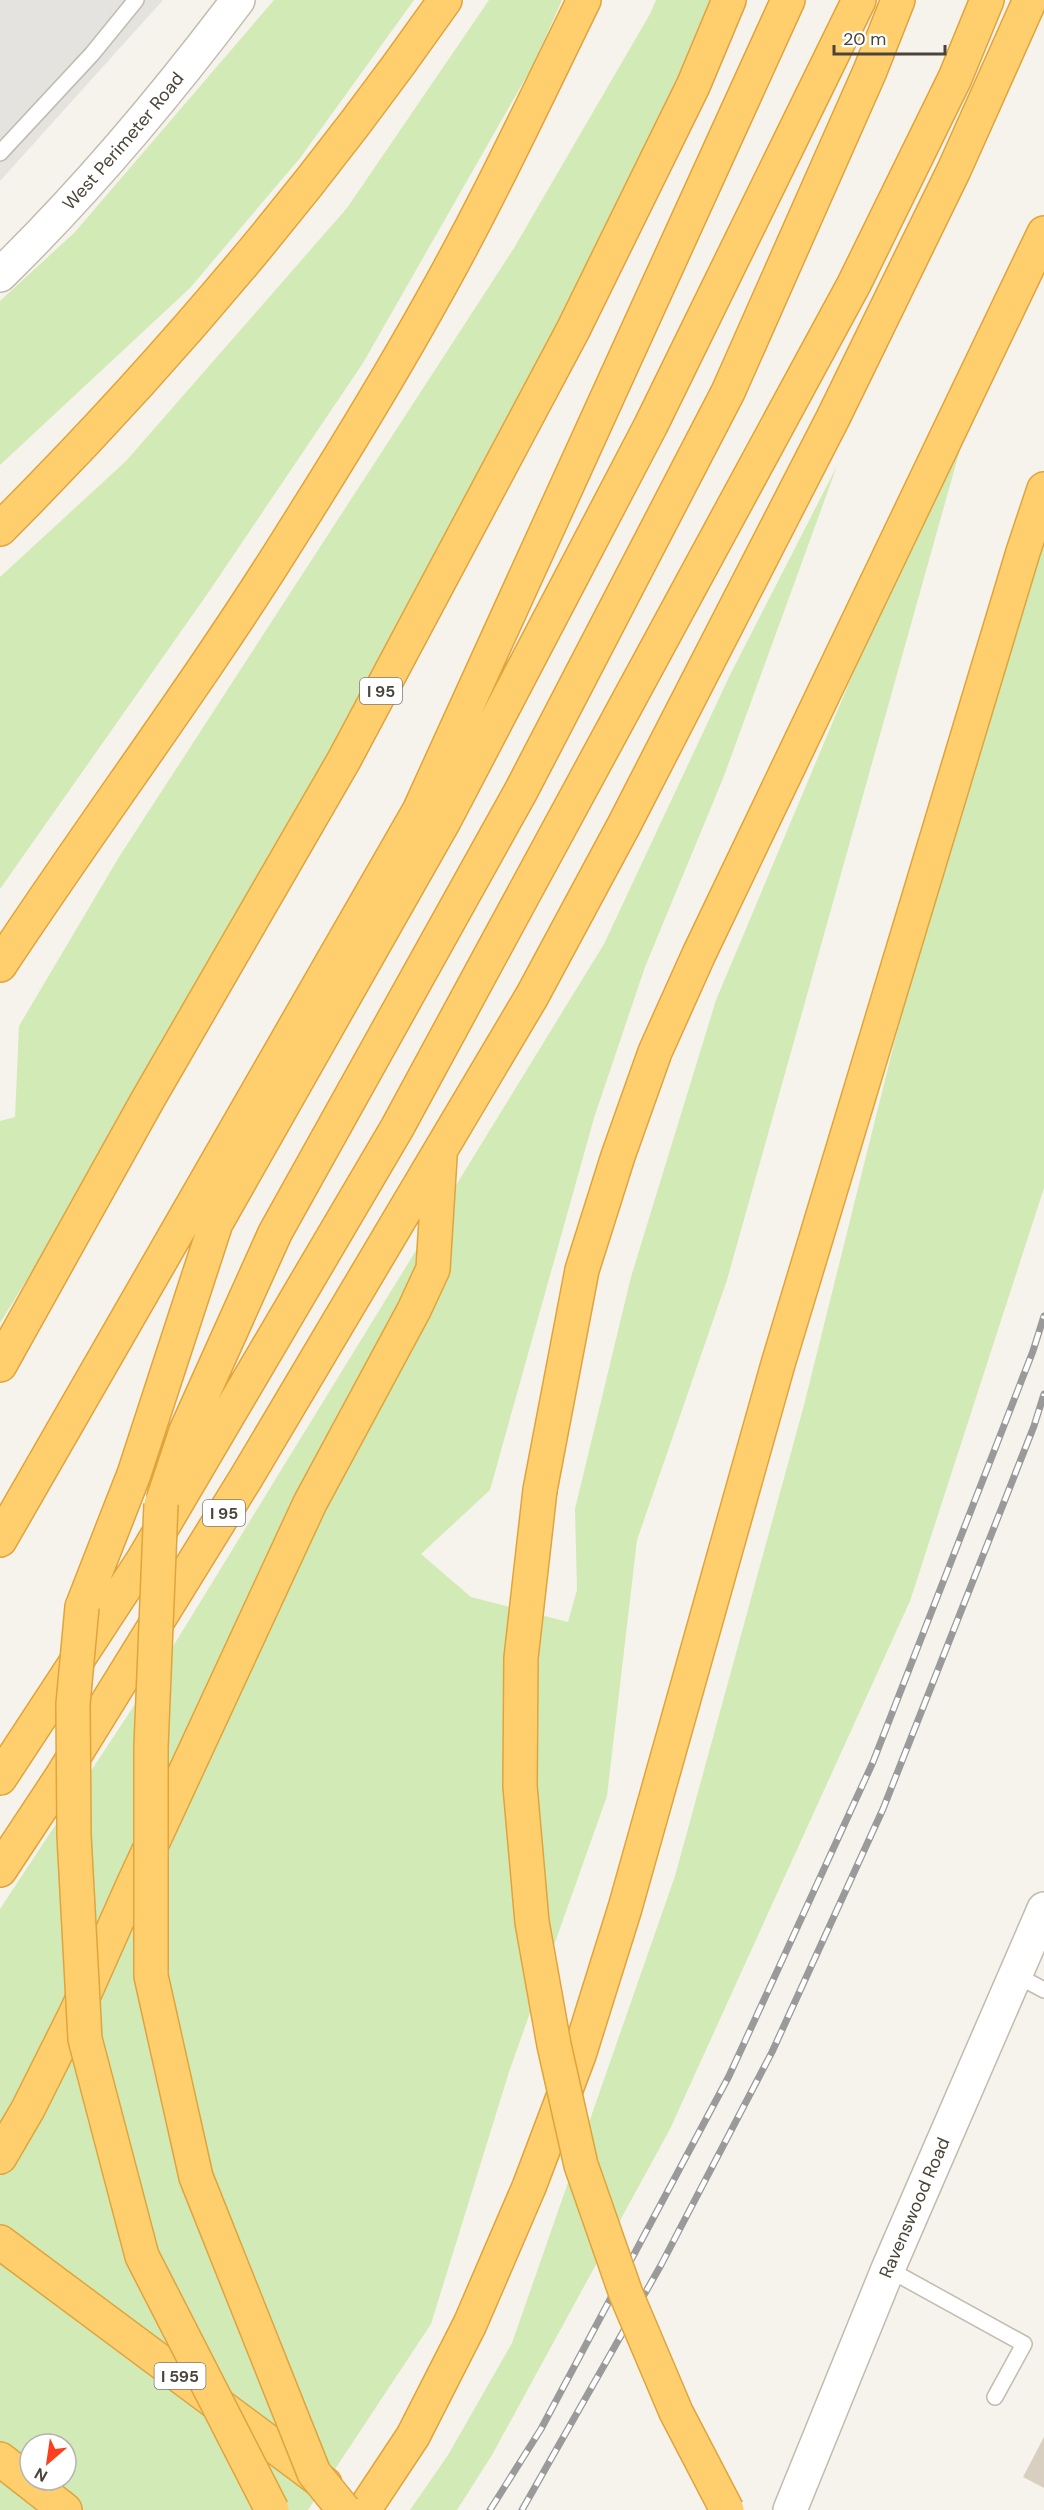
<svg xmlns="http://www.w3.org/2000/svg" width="1044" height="2510" font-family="'DM Sans',sans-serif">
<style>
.green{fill:#d2eab5;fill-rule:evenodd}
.parking{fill:#e5e3e0}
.building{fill:#d8cfc1}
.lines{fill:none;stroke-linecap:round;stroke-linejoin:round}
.service-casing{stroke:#c2bbae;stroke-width:18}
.tertiary-casing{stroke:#c2bbae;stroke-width:36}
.motorway-casing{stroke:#e0a43c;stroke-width:36}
.service{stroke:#fff;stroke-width:15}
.tertiary{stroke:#fff;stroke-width:33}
.motorway{stroke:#ffcf6e;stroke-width:33}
.rail-casing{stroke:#9a9a9a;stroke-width:7}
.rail{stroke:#fff;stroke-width:4.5;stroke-dasharray:14;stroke-linecap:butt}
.motorway-bridge-casing{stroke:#e0a43c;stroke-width:36;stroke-linecap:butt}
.motorway-bridge{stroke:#ffcf6e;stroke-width:33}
.labels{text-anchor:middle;stroke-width:5;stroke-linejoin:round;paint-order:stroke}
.shield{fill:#fff;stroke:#817c74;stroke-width:1.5}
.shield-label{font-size:16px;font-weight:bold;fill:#4b4439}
.street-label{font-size:18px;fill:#4b4439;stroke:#fff}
</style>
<rect width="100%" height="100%" fill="#f6f3ec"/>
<path class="green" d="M274,0H414L300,158L190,288L0,465V301L75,232Z
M489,0H562L532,67L363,363L208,593L0,889V577L126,461L347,208Z
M656,0H712L650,151L445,568L146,1087L0,1323V1121L15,1117L19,1026L119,857L514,248L650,14Z
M986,357L727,1280L637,1540L607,1796L509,2072L431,2324L308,2510H0V1909L172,1648L604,944L729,677L837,466L724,776L645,967L594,1118L490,1490L421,1554L471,1597L568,1622L577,1590L575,1509L631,1277L716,1000ZM30,2444H66V2480H30Z
M1044,492V1188L910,1601L670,2129L492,2455L457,2510H410L448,2455L512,2343L675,1876L804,1405L960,779Z"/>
<path class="parking" d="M0,0H163L0,181Z"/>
<path class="building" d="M1044,2437V2488L1023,2477Z"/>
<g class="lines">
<defs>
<path id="service" d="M0,153L92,54L136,0
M1016,1975L1044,1990
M888,2269L1024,2344L995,2397"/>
<g id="tertiary">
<path id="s1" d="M0,275C87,190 165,97 238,0"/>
<path id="s2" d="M790,2510L888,2269L1044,1909"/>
</g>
<path id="motorway" d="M0,529C164,365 312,190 445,0
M0,965C95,821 199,683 290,537C338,461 386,383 430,304C486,205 534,102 584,0
M0,1365L147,1101L344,760L573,330L693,86L729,0
M540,1490L582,1270L618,1156L655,1052L699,954L1044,233
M164,1497L186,1431L275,1233L521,791L728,392L870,71L898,0
M0,1540L419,811L788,0
M82,1607L134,1474L216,1223L445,819L651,425L859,0
M0,1778L143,1560L397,1128L854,284L955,78L987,0
M0,1870L62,1776L246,1478L532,996L624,825L833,418L954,170L1030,0
M0,2157L28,2109L76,2013L132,1887L310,1503L414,1310L433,1269L440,1157
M0,2242L325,2484
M0,2459L65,2510
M364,2510L413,2436L470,2324L529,2187L579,2055L625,1908L778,1364L1023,552L1044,489"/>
</defs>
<use href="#service" class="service-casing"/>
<use href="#tertiary" class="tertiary-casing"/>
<use href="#motorway" class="motorway-casing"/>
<use href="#service" class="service"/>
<use href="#tertiary" class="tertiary"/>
<use href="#motorway" class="motorway"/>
<defs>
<path id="rail" d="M490,2510L541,2429L729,2076L873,1762L1033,1351L1044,1316
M522,2510L661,2265L772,2052L883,1809L1034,1426L1044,1394"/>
</defs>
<use href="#rail" class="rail-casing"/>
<use href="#rail" class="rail"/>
<defs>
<path id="motorway-bridge" d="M540,1490L521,1658L520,1786L532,1922L554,2045L581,2165L626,2294L676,2412L727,2510
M161,1504L151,1747V1976L196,2177L314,2473L344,2510
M82,1607L73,1704L74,1835L85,2039L142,2256L272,2510"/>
</defs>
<use href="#motorway-bridge" class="motorway-bridge-casing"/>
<use href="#motorway-bridge" class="motorway-bridge"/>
</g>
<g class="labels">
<g class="shield">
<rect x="360" y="678" width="42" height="26" rx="4.5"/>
<rect x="203" y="1500" width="42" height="26" rx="4.5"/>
<rect x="154.5" y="2363" width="51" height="26" rx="4.5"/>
</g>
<g class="shield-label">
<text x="381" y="697">I 95</text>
<text x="224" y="1519">I 95</text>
<text x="180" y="2382">I 595</text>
</g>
<g class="street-label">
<text dy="6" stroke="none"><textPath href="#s1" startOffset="182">West Perimeter Road</textPath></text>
<text dy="6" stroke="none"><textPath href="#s2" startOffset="327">Ravenswood Road</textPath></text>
</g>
</g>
<g transform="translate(48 2462) rotate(209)"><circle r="28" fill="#ffffff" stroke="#b7b4b0" stroke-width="1.5"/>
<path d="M0-4.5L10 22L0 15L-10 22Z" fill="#fc3f1d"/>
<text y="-9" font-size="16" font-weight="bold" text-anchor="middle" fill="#4b4439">N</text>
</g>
<path d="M834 45v9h111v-9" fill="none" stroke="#4b4439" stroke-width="3"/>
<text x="843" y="45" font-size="18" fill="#4b4439" stroke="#ffffff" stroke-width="4.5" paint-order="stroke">20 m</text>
</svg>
